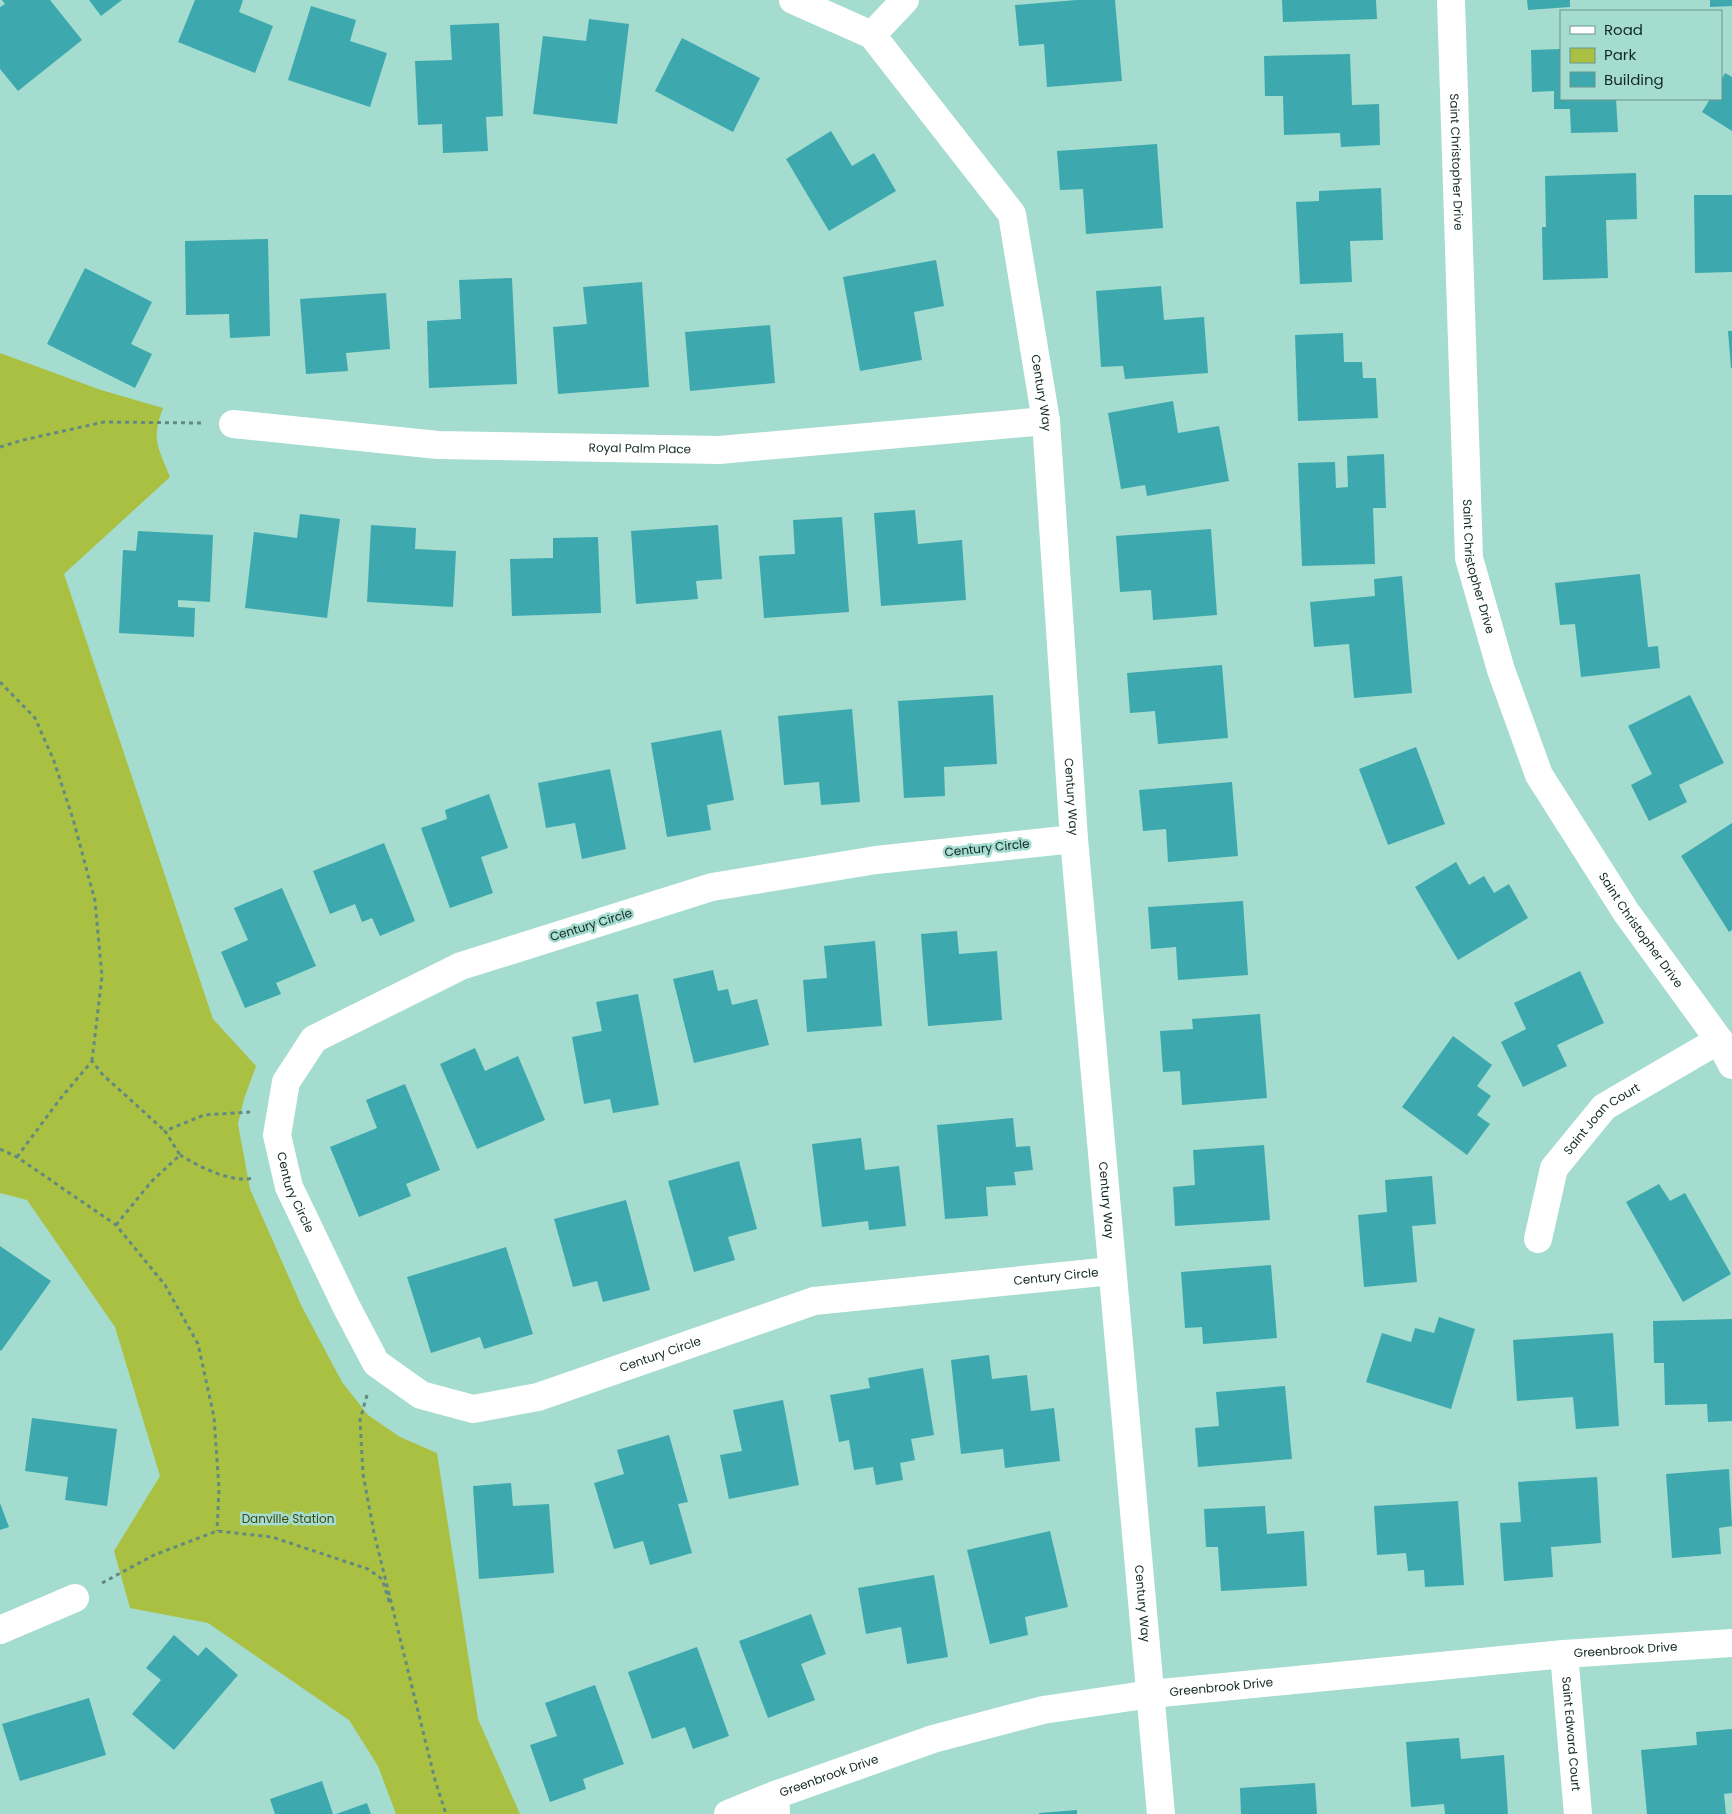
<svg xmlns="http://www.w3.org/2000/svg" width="1732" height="1814" font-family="Poppins,sans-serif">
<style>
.green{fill:#aac042}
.building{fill:#3da9ae}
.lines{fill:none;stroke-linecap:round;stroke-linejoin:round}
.path{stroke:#628a81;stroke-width:3;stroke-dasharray:4 4;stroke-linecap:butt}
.street{stroke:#fff;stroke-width:28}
.secondary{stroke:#fff;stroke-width:28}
.labels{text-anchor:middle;stroke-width:5;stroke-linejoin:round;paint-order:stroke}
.street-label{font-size:12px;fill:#132924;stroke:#a4dccf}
.park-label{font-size:12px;fill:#414a14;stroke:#a4dccf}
</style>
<rect width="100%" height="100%" fill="#a4dccf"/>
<path class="green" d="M0,353L101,390L163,408C151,440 158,447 170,477L64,574L213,1019L256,1066L244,1099L238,1124L250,1189L302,1307L342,1382L368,1415L400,1437L437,1453L478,1719L520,1814H396L378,1766L349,1720L208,1623L130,1608L114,1551L160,1476L115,1327L27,1200L0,1193Z"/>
<path class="building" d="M2,0H50L82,40L18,91L0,69V7L5,4Z
M89,0H122L101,16Z
M195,0H243L239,12L273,26L255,73L178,42Z
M1077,0H1115L1122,81L1047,87L1044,44L1019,46L1015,5Z
M1282,0H1376L1377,19L1283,22Z
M1527,0H1570V7L1528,10Z
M1710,0H1732V6L1710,7Z
M311,6L356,20L350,41L387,53L370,107L288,80Z
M589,19L629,24L617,124L533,114L543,36L586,41Z
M499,23L503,116L486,117L488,151L443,153L442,124L418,125L415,61L452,60L450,25Z
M682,38L760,78L733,132L655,91Z
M1561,49V99H1616L1618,132L1571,133L1570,109H1554V91L1532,92L1531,50Z
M1350,54L1352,105L1379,104L1380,145L1341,147L1340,133L1284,135L1283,96H1265L1264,56Z
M1725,73L1732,77V131L1702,112L1710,99H1721V81Z
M831,131L852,166L874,153L896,191L829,231L786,159Z
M1157,144L1163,228L1086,234L1083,189L1060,190L1057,151Z
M1636,173L1637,219L1606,220L1608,278L1543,280L1542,227H1546L1545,176Z
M1381,188L1383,240L1350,241L1352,282L1300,284L1296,202L1319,201V191Z
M1694,195H1732V272L1695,273Z
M268,239L270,336L230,338L229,314L186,315L185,241Z
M936,260L944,306L914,312L922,360L860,371L843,277Z
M85,268L152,302L131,344L152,354L135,388L47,344Z
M512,278L517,384L429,388L427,321L461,319L459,280Z
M642,282L649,387L558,394L553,327L587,324L583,287Z
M1161,286L1164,320L1204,317L1208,373L1125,379L1123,366L1101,367L1096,291Z
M386,293L390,349L346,353L348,371L306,374L300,299Z
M770,325L775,383L690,391L685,332Z
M1728,331H1732V368H1731Z
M1343,333L1344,362H1362L1363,378H1376L1378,418L1298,421L1295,335Z
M1173,401L1178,433L1219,426L1229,481L1147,496L1145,485L1121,489L1108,413Z
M1384,454L1386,508H1373L1375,564L1302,566L1298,463L1335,462L1336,488L1348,487L1347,456Z
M915,510L918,544L962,540L966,600L881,606L874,513Z
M300,514L340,519L327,618L245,608L254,532L297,538Z
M842,517L849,612L764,618L759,556L795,554L793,520Z
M371,525L416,528L415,549L456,551L453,607L367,602Z
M718,525L722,579L696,581L698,599L636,604L631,531Z
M1211,529L1217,615L1153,620L1151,590L1120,592L1116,536Z
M138,531L213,535L210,602L178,600V607L195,608L194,637L119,633L123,550L136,551Z
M598,537L601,613L512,616L510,559L553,558V538Z
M1640,574L1648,647L1658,646L1660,668L1581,677L1575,624L1560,625L1555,583Z
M1402,576L1412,693L1354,698L1349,644L1314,647L1310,602L1375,596L1374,579Z
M1222,665L1228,738L1158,744L1155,711L1130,713L1127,673Z
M993,695L997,764L944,767L945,796L904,798L898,701Z
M1690,695L1724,763L1679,785L1687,802L1649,821L1631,785L1652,774L1628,726Z
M852,709L860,802L821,805L819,782L784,785L778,716Z
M721,730L734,800L707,805L711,830L667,837L651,743Z
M1416,747L1445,824L1388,845L1359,769Z
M610,769L626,849L582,859L575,823L546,828L538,783Z
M1232,782L1238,856L1168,862L1166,829L1143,831L1139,790Z
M489,794L508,848L481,857L493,893L450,908L421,828L447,819L445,810Z
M1732,823V930L1729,932L1681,856Z
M384,843L415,921L380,936L372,918L362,922L355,904L330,914L313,871Z
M1456,862L1469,885L1484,876L1494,893L1509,884L1528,918L1458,960L1415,887Z
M282,888L316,966L276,983L281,994L245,1008L221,952L248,940L234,908Z
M1243,901L1248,975L1178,980L1176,947L1151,949L1148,907Z
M957,931L959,954L997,951L1002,1020L928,1026L921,934Z
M875,941L882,1026L807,1032L803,980L827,978L824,946Z
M713,970L718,991L728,989L732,1005L757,999L769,1045L694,1063L673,979Z
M1580,971L1604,1023L1557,1045L1567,1066L1523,1087L1501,1042L1526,1029L1514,1003Z
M638,994L659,1105L613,1113L610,1099L584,1104L572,1037L602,1031L596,1002Z
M1260,1014L1267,1098L1182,1105L1180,1071L1163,1072L1160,1031L1193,1029L1192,1019Z
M1453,1036L1492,1065L1477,1086L1491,1096L1477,1115L1490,1124L1467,1155L1402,1107Z
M475,1048L485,1071L518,1056L545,1120L477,1149L440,1064Z
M405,1084L440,1170L406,1184L411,1196L359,1217L330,1147L377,1128L366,1100Z
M1013,1118L1016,1147L1030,1146L1033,1170L1014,1172L1016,1185L986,1187L988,1216L945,1219L937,1125Z
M861,1138L865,1170L899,1166L906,1226L869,1230L868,1221L822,1227L812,1144Z
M1264,1145L1270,1220L1175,1226L1173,1187L1195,1185L1193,1150Z
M739,1161L757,1229L728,1237L735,1260L694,1272L668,1181Z
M1432,1176L1436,1224L1412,1226L1417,1282L1364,1287L1358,1215L1387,1212L1385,1180Z
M1659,1184L1670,1201L1685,1193L1731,1274L1683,1302L1626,1202Z
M626,1200L650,1290L603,1302L597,1281L573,1287L554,1219Z
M0,1246L51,1281L1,1351L0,1350Z
M506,1247L533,1334L484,1349L480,1337L431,1353L407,1277Z
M1271,1265L1277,1338L1203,1344L1202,1327L1185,1328L1181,1272Z
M1439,1317L1475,1329L1451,1409L1366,1382L1382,1333L1411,1342L1415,1328L1434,1333Z
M1732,1319V1421L1708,1422L1707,1404L1665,1405L1664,1363H1654L1653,1321Z
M1613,1333L1619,1426L1576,1429L1573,1397L1517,1401L1513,1340Z
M989,1355L992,1379L1027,1375L1031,1411L1054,1408L1060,1461L1005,1468L1003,1449L961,1454L951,1360Z
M923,1368L934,1435L911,1439L915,1460L900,1463L903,1480L876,1485L873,1467L854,1470L849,1440L839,1442L830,1395L870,1388L868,1378Z
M1285,1386L1292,1459L1198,1467L1195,1428L1219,1426L1216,1392Z
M783,1400L799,1485L729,1499L720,1455L742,1451L733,1410Z
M32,1418L117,1429L107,1506L65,1500L68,1477L25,1471Z
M669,1435L688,1502L678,1504L692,1553L650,1565L643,1541L614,1549L594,1483L624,1474L617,1450Z
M1729,1469L1732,1526L1719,1528L1721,1554L1672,1558L1666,1474Z
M1597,1477L1601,1543L1551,1547L1553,1577L1504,1581L1500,1523L1521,1522L1518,1482Z
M511,1483L513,1506L549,1504L554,1573L479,1579L473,1486Z
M1458,1501L1464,1585L1425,1587L1424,1570L1408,1571L1406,1553L1377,1555L1374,1506Z
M0,1503L9,1527L0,1530Z
M1265,1506L1267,1534L1304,1531L1307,1586L1221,1591L1218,1547H1206L1204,1509Z
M1050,1531L1068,1607L1025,1617L1028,1635L990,1644L967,1550Z
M934,1575L948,1657L907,1664L901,1627L866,1634L858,1588Z
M811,1614L826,1654L801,1664L815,1700L768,1718L739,1641Z
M174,1635L198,1656L206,1647L238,1675L174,1750L132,1714L161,1680L146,1668Z
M697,1647L729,1736L693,1749L685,1727L652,1739L628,1672Z
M595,1685L624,1764L583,1779L586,1789L550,1802L530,1745L557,1736L545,1703Z
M89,1698L106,1755L20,1781L2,1724Z
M1732,1729V1793L1724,1794L1726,1814H1647L1641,1750L1697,1745L1696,1732Z
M1459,1738L1461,1759L1504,1755L1508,1814H1445L1444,1804L1411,1807L1406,1742Z
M322,1781L333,1814H275L270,1799Z
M1315,1783L1317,1814H1241L1240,1788Z
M367,1803L371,1814H336Z
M1077,1810V1814H1039V1813Z"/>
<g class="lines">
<path class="path" d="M0,447L23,440L104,422L201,423
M0,682L35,718L54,761L73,819L95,901L102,976L92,1061
M0,1149L17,1157L116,1225L165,1285L198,1344L214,1417L219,1489L217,1531
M180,1155C200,1167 230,1183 254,1178
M17,1157L60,1099L92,1061L103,1075L165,1131
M116,1225L151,1182L180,1155L165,1131L204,1115L250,1112
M367,1395L360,1420L363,1474L374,1533L435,1780L446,1814
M102,1583L154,1555L217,1531L272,1537L368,1569L382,1579L390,1604"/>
<g class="street">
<path id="s1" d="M793,0L872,35L1012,214L1046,421L1074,839L1161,1814"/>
<path id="s2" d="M1451,0L1469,558L1501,670L1539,775L1626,912L1719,1040L1732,1065"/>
<path d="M872,35L905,0"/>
<path id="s3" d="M233,424L438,445L719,450L1046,421"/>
<path id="s4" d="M1074,839L876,860L712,887L461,966L314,1039L286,1082L277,1135L289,1187L346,1306L376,1363L421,1395L473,1409L538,1397L814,1301L1112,1271"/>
<path id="s5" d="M1538,1239L1554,1168L1604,1107L1719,1040"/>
<path d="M0,1630L75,1598"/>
<path id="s6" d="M1564,1654L1578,1814"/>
<path d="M775,1795L776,1814"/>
</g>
<path class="secondary" id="s7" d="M728,1814L775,1795L933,1739L1043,1710L1151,1694L1564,1654L1732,1643"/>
</g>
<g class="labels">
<g class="street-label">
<text dy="4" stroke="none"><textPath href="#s2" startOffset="162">Saint Christopher Drive</textPath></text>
<text dy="4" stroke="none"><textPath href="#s1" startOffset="495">Century Way</textPath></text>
<text dy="4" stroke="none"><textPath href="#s3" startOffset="408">Royal Palm Place</textPath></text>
<text dy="4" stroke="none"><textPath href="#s2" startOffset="568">Saint Christopher Drive</textPath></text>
<text dy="4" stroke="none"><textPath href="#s1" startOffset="900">Century Way</textPath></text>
<text transform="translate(987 848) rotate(-6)" y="4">Century Circle</text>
<text transform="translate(591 925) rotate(-17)" y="4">Century Circle</text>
<text dy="4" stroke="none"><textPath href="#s2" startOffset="972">Saint Christopher Drive</textPath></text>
<text dy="4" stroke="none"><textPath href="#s5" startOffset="142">Saint Joan Court</textPath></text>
<text dy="4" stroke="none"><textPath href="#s4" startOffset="958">Century Circle</textPath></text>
<text dy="4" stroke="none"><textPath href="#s1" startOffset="1305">Century Way</textPath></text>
<text dy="4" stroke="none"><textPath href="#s4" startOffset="1858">Century Circle</textPath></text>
<text dy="4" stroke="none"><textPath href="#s4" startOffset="1452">Century Circle</textPath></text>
<text dy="4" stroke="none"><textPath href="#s1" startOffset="1710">Century Way</textPath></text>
<text dy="4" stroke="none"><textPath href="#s7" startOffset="918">Greenbrook Drive</textPath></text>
<text dy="4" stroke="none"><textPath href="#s7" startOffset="512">Greenbrook Drive</textPath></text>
<text dy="4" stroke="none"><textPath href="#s6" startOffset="80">Saint Edward Court</textPath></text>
<text dy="4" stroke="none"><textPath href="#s7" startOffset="108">Greenbrook Drive</textPath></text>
</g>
<g class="park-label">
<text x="288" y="1523">Danville Station</text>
</g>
</g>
<rect x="1560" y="10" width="162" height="90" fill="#a4dccf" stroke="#6a948b"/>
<rect x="1570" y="26" width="25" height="8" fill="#ffffff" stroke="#6a948b"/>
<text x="1604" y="35" font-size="15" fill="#132924">Road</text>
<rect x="1570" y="48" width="25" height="15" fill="#aac042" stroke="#6a948b"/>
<text x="1604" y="60" font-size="15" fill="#132924">Park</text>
<rect x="1570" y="72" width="25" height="15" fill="#3da9ae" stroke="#6a948b"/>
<text x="1604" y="85" font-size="15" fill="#132924">Building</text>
</svg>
